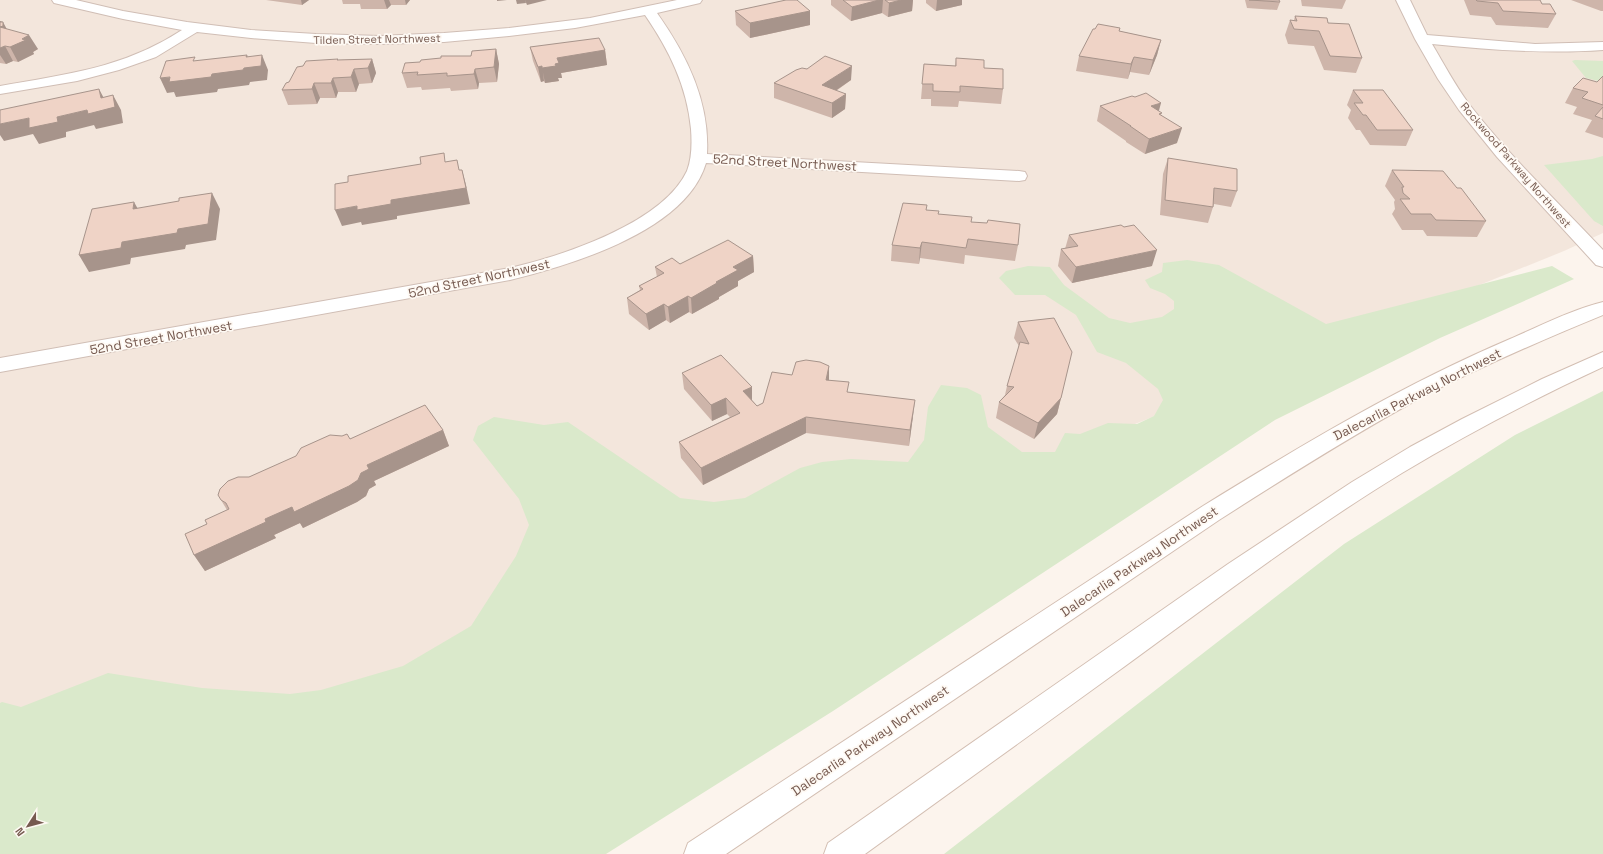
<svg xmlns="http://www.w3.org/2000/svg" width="1603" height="854" font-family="'Space Grotesk',sans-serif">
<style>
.residential{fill:#f3e6dc}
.green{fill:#dae9cb}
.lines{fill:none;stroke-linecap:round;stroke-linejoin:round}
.minor-casing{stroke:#d0beb5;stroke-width:2}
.secondary-casing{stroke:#d3beb2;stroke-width:2}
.minor{fill:#fff;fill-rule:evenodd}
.secondary{fill:#fff;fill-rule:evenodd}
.wall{fill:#ceb5aa}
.shaded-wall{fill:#a7948b}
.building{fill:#efd3c6;stroke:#a7948b}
.labels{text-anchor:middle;stroke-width:3.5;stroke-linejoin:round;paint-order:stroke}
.far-street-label{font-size:11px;fill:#765a50;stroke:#fef9f3}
.street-label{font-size:13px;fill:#765a50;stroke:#fef9f3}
</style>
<rect width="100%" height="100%" fill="#fcf4ed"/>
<path class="residential" d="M0,0H1603V233L1564,251L927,508L0,854Z"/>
<path class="green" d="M1575,60L1603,61V82L1586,78L1572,61Z
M1603,156V226L1594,221L1544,165L1592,159Z
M1187,260L1219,265L1326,324L1552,266L1574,279L1440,338L1275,420L833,711L606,854H0V703L2,702L21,707L108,673L202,688L290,694L321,690L403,666L471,626L516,556L529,525L519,499L473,440L478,426L494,417L544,425L568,422L680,498L714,502L745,498L800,468L822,462L851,459L908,462L924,440L928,407L941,385L967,388L981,395L988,427L1022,452H1055L1065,433L1080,434L1108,423L1137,424L1154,416L1163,400L1158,389L1126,363L1097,352L1076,315L1045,295H1015L999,278L1006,271L1028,266L1050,267L1064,285L1109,318L1130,323L1162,317L1174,309V301L1165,294L1150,288L1145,280L1162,272L1163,263Z
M1603,391V854H944L1344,544L1515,435Z"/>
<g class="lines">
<defs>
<path id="minor" d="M52,0H76L123,11L187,22L251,30L316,34L380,36L444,33L509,28L590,18L677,0H702L700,3L657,13C686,54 710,101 707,154L1019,171L1025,172L1027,176L1025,180L1019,181L706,163C686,231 571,265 510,280L0,372V358L510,268C562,256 663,223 687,171C692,158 692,143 691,129C687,86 669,50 645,15L575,28L509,36L444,42L380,44L316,43L251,38L197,32L156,57L119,70L77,81L0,94V86C67,74 124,68 182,30L123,19L54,3Z
M1396,0H1410L1427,35L1535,44L1603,42V50C1546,54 1489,50 1432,44C1444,64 1455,85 1469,104C1509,156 1558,202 1603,250V267L1596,265L1497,157L1459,110L1438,79L1415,39Z"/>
<path id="secondary" d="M1603,302V315C1542,340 1482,366 1424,396C1354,434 1286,477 1219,520L726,854H684L688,843L1203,506C1302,445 1402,385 1510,339C1540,326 1571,310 1603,302Z
M1603,352V367C1534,399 1467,434 1402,473C1305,532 1213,602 1121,669C1036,731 950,792 865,854H824L828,843L1228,564L1352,482L1410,447L1462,419L1542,379Z"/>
</defs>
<use href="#minor" class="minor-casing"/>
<use href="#secondary" class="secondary-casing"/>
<use href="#minor" class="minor"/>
<use href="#secondary" class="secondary"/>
</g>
<path class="wall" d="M266,0H309L302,5Z
M342,0H410L406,5H391L387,9H361L360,4H343Z
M831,0H913L912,11L888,17L882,13L851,21L831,5Z
M926,0H962V5L936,11L926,3Z
M1245,0H1279L1280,2L1277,10L1247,8Z
M1301,0H1346L1342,9L1302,6Z
M1458,0H1540L1542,4L1556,14L1548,28L1496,25L1491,17L1470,15L1464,0Z
M1571,0H1603V11H1601Z
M735,11H810V25L750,38L736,25Z
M1295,16L1328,23L1362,58L1356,73L1324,70L1314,46L1288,44L1285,35L1290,20H1294Z
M0,21L6,29L38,49L33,52L34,54L18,62L13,61L6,64L0,63Z
M1119,31L1161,40L1157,55L1149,75L1130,72L1128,79L1076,71L1079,56Z
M530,47L605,50L607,65L561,73L562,78H558L559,81L545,83L544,81L541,82L533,61Z
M496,49L499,64L497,82L479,83L478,89L451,91L450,88L422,90L421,87L407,88L402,73L420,62L471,56Z
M956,58L984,68L1003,89L1001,104L959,101L958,107L931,106V99H921L924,64L955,66Z
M372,59L376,73L372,83L359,84L356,92H338L336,98H320L317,104L288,105L282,90L303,66L339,60Z
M807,69L851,80L836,91L846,94L845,109L832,118L774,98V83Z
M1603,76V138L1585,132L1592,120L1573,114L1577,107L1565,103L1573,88L1597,82Z
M1353,90L1413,130L1406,146L1370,145L1360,130H1356L1348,118L1351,110L1347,105Z
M1100,106L1159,111L1177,143L1145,154L1126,142V141L1097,121Z
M1168,158L1237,191L1231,207L1214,204L1213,207L1208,223L1160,215L1163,174Z
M1392,170L1457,188L1486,221L1477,237L1427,236L1423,230H1402L1392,214L1395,209L1394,202L1395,200L1385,186Z
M926,210L938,214L971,222L1018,245L1015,261L965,255L964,264L920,258L919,264L891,261L892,245Z
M1069,235L1152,266L1072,283L1058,266L1061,249H1065Z
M753,256L754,272L738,281V286L719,297V299L692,314L689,312L670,323L666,320L649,330L629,314L627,298L640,290L639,286L657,277L655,267Z
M1018,322L1061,398L1057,414L1034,439L996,418L999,402L1005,395L1007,386L1019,346L1014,338Z
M829,366V380L848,392L913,416L909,446L806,433L703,485L681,458L679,442L730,417L727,414L712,421L684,389L682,373L752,387V400L757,406L763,403Z
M443,430L449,446L374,481L376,485L369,489L366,496L357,502L303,528L300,523L274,535L276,538L205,571L194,555L207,524L227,510L221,500L249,477L350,439Z"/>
<path class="shaded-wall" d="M301,0H309L302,5Z
M384,0H389L391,5L387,9Z
M405,0H410L406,5Z
M497,0H507L497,1Z
M516,0H525L526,3L517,4Z
M525,0H547L527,5Z
M879,0H883L882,13L851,21L852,7Z
M901,0H913L912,11L888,17L889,3Z
M937,0H962V5L936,11Z
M810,11V25L750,38V23Z
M0,21L3,22L11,37L0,28Z
M29,35L38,49L33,52L34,54L18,62L10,47L22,39Z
M1161,40L1157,55L1149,75L1153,60Z
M5,46L13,61L6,64L0,55V48Z
M496,49L499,64L497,82L494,67Z
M605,50L607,65L561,73L562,78H558L559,81L545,83L542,68L555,64L557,58Z
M247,55L251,67L262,55L268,70L267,80L250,82L249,85L218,89L217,92L176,97L174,92L167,93L160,78L212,74L246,57Z
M1134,57L1130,72L1128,79L1131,64Z
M372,59L376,73L372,83L368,68Z
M542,66L544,81L541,82L538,67Z
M852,66L851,80L822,100V85Z
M354,69L359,84L356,92L351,77Z
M475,69L479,83L478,89L474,74Z
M333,78L338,92L336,98L331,83Z
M314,83L320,98L317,104L312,89Z
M99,89L107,104L113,95L121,110L123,123L96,129L94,125L66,132V137L39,144L33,134L4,141L0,135V124L29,118L57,117L87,110L101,98Z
M846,94L845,109L832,118V103Z
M1161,103L1157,118L1151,106Z
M1182,128L1177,143L1145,154L1149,139Z
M462,170L466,185L470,204L397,216V219L362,225L361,222L342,226L335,210L391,200Z
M212,193L220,209L216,240L186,245L185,249L131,258L130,264L89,272L79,255L122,242L178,229Z
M134,202L143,218L133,209Z
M922,242L920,258L919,264L920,248Z
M1157,250L1152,266L1072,283L1076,267Z
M753,256L754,272L738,281V286L719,297V299L692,314L691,298L716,282L733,267Z
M688,296L689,312L670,323L668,307Z
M664,304L666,320L649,330L646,314Z
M829,366V382L826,380Z
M752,387V403L743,391Z
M726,398L727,414L712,421L711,405Z
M1061,398L1057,414L1034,439L1038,423Z
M915,400L913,416L909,446L910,430Z
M806,417V433L703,485L701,468Z
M443,430L449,446L374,481L376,485L369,489L366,496L357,502L303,528L300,523L274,535L276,538L205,571L194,555L265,519L361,473L367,465Z"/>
<path class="building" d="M786,0H797L810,11L750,23L735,11Z
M843,0H879L852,7Z
M885,0H901L889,3Z
M1249,0H1279L1280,2L1250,0Z
M1476,0H1540L1542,4H1550L1556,14L1503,11L1498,3L1477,1Z
M1295,16L1327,18L1328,23L1349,24L1362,58L1330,56L1319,31L1294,29L1290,20L1297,21Z
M0,22H3V26L0,27Z
M1098,24L1120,28L1119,31L1161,40L1153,60L1134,57L1131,64L1079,56L1093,29H1095Z
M0,27L29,35L22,39L26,40L10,47L5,46L0,48Z
M599,38L605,50L557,58L559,63L555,64L556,66L542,68V66L538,67L530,47Z
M496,49L494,67L475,69L474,74L447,76V73L417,75L418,72L402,73L405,63L420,62L421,60L441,58V56H471L472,51Z
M247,55L246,57L262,55L261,66L244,68L243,70L212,74L211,77L169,82L170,77L160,78L166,61L195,57L193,61Z
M825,56L852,66L822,85L846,94L832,103L774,83L796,70L802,68L807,69Z
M956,58L984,60V68L1003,69V89L960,86V92L933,91V84H922L924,64L956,66Z
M338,59L337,60L372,59L368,68L354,69L351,77L333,78L331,83H314L312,89L282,90L286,83L289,82L297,67L303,66L306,61Z
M1603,76V105L1582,98L1588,92L1573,88L1583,78L1597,82Z
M99,89L101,98L113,95L115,107L88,114L87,110L57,117L58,122L29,128V118L0,124V110Z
M1353,90H1383L1413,130H1377L1366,115H1363L1354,103H1363Z
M1146,93L1161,103L1151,106L1162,113L1159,114L1182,128L1149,139L1130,126H1131L1100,106L1132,96L1135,97Z
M1603,107V119L1595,116Z
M444,153L445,162L457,160L459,170H462L466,188L391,200V204L357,210V206L335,210V184L348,182V176L421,164L420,157Z
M1168,158L1237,169V191L1214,188L1213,207L1165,200Z
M1392,170L1443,171L1457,188H1461L1486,221L1436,220L1431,214H1411L1400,199H1410L1403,193L1402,187H1404Z
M212,193L208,224L178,229L177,233L122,242L121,248L79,255L92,209L134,202L133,209L179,201V198Z
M903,203L927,205L926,210L939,211L938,214L972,217L971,222L987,223L988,220L1020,224L1018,245L968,239L966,248L922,242L920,248L892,245Z
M1121,225L1124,227L1134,225L1157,250L1076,267L1061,249L1078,246L1069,235Z
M728,240L753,256L733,267L738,270L716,282L717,283L691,298L688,296L668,307L664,304L646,314L627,298L643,289L639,286L664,273L655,267L672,258L680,264Z
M1054,318L1072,352L1061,398L1038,423L999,402L1014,387L1007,386L1020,342L1029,344L1018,322Z
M721,355L752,387L743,391L757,406L763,403L772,372L792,375L796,362L806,360L820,362L829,366L826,380L849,382L847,392L915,400L910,430L806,417L701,468L679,442L740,413L726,398L711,405L682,373Z
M425,405L443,430L367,465L369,469L361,473L358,480L349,486L294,512L292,507L265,519L266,522L194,555L185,534L207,524L205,520L229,509L226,503L221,500L218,495L220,489L228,481L238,477H249L296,456L301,448L330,435L342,436L347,434L350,439Z"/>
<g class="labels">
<g class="far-street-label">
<text transform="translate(377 39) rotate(-1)" y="4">Tilden Street Northwest</text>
<text transform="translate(1516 165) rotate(49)" y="4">Rockwood Parkway Northwest</text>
</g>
<g class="street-label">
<text transform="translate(785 162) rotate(3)" y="5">52nd Street Northwest</text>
<text transform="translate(479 278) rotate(-12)" y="5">52nd Street Northwest</text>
<text transform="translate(161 337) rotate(-10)" y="5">52nd Street Northwest</text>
<text transform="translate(1417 394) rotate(-27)" y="5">Dalecarlia Parkway Northwest</text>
<text transform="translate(1139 561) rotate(-34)" y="5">Dalecarlia Parkway Northwest</text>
<text transform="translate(870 740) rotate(-34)" y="5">Dalecarlia Parkway Northwest</text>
</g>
</g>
<g transform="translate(28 826) rotate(234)" stroke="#fef9f3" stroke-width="3" paint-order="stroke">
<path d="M0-3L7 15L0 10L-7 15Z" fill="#765a50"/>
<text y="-6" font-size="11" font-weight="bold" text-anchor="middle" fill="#765a50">N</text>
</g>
</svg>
